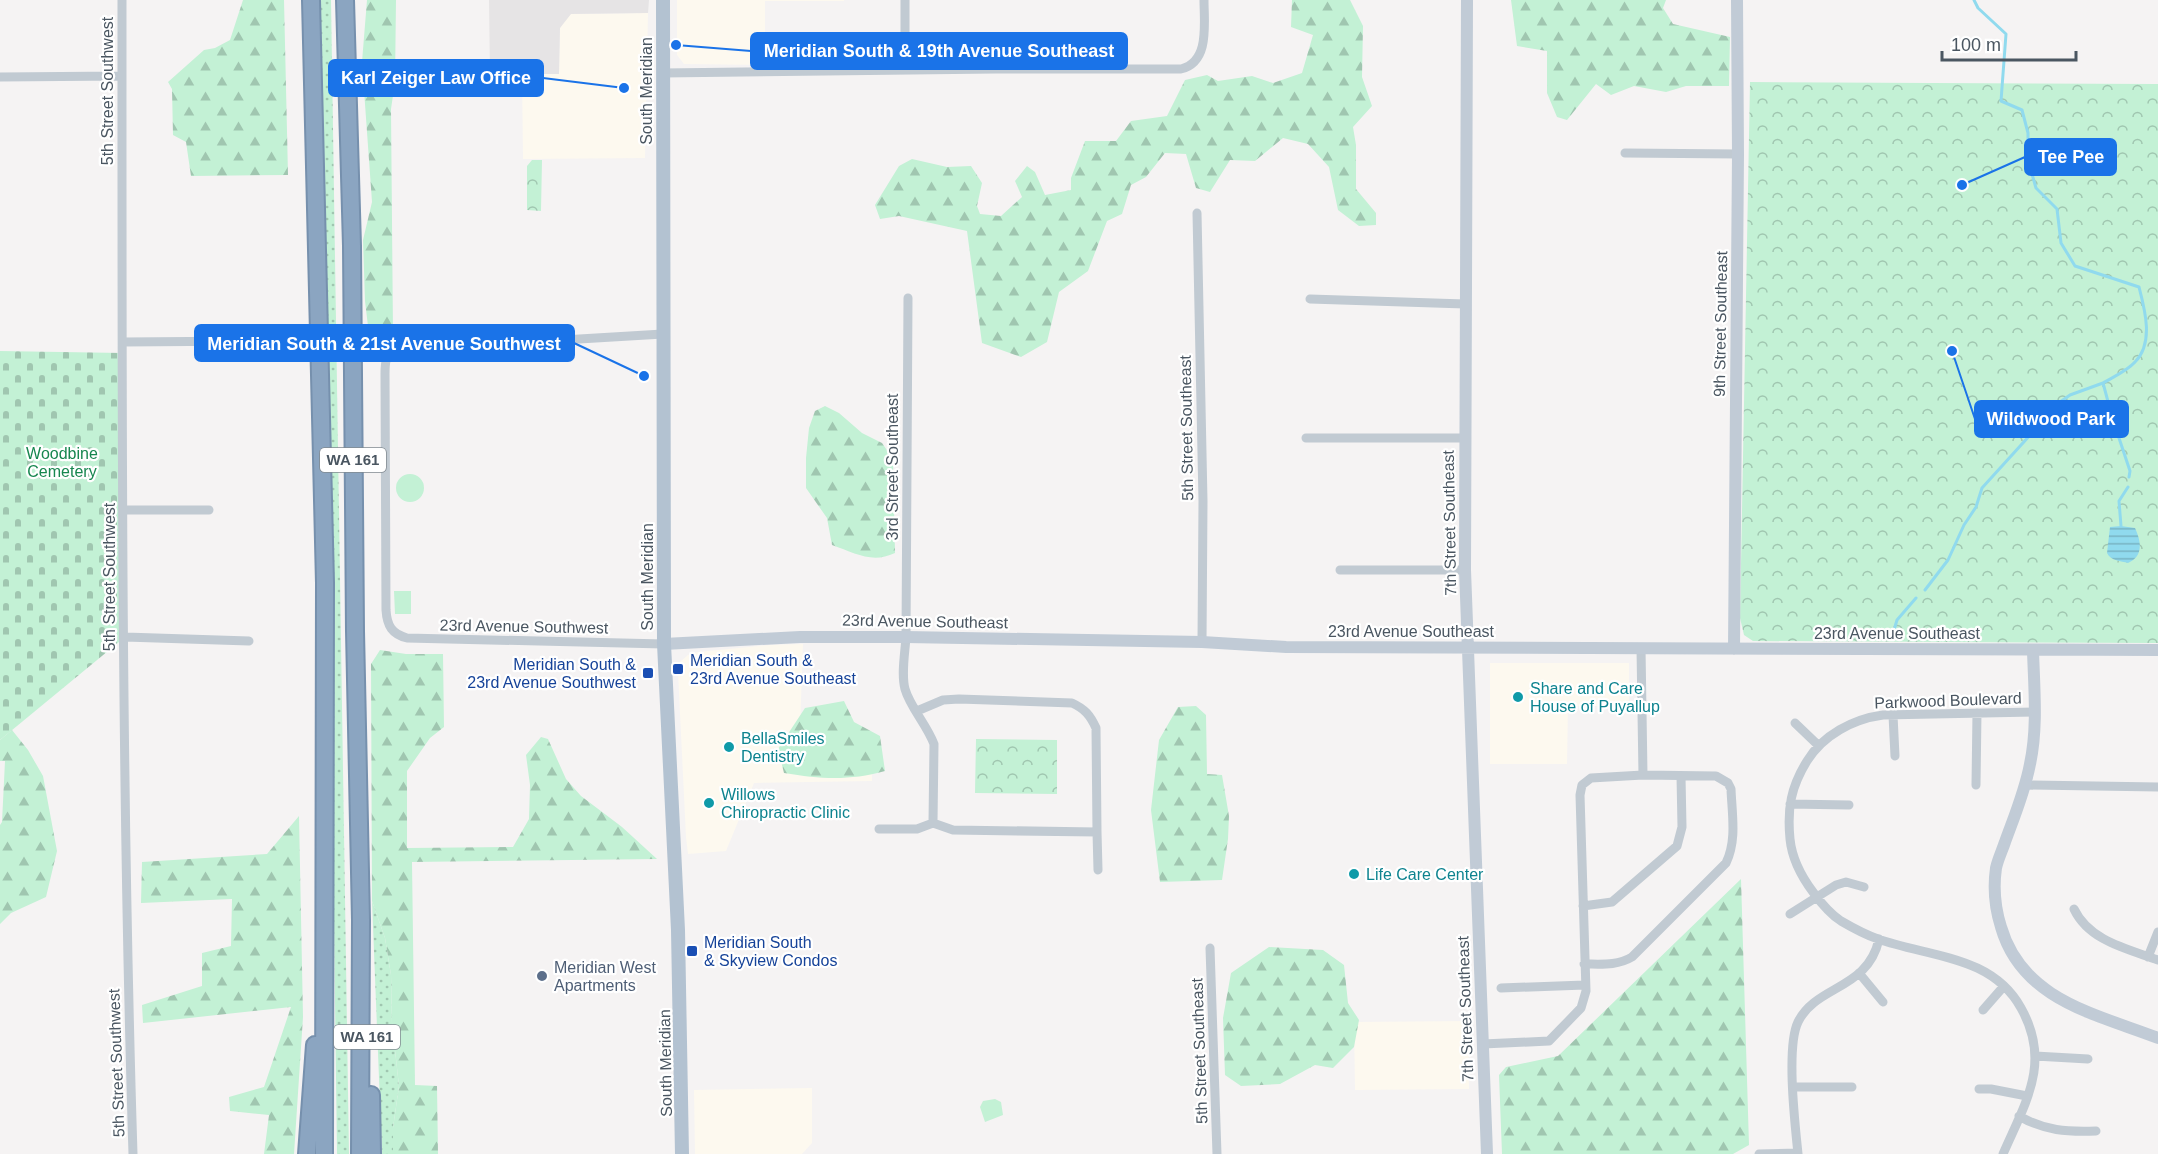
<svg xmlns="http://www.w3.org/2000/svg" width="2158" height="1154" font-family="Arial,sans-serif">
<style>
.commercial{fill:#fdf9ef}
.education{fill:#e6e4e5}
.grass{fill:url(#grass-dots)}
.forest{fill:url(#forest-firs)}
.cemetery{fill:url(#cemetery-stones)}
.park{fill:url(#park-crowns)}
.garden{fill:#c3f1d5}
.water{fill:url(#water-rules)}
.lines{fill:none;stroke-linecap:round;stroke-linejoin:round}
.stream{stroke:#90daee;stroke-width:3}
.highway-casing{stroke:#7690ad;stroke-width:20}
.street{stroke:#c1cad2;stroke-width:9}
.secondary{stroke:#c1cbd6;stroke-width:12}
.primary{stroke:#b3c2d1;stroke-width:14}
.highway{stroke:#8ba5c1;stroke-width:16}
.transit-dot{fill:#1a4fb4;stroke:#fff;stroke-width:2}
.culture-dot{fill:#0f9aa8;stroke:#fff;stroke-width:2}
.service-dot{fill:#5c6f8a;stroke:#fff;stroke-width:2}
.labels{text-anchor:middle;stroke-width:4.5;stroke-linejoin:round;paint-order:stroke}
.shield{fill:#fff;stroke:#808990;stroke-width:1.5}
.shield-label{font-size:15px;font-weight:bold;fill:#4a5661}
.street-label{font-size:16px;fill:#4a5661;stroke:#fff}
.park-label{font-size:16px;fill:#17864f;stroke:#fff}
.transit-label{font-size:16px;fill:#164399;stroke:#fff;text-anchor:start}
.culture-label{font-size:16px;fill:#0d838f;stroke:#fff;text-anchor:start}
.service-label{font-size:16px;fill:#4e5e75;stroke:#fff;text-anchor:start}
.leader{fill:none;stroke:#1a73e8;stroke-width:2}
.callout-dot{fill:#1a73e8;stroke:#fff;stroke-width:2}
.callout{fill:#1a73e8;stroke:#1a73e8;stroke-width:2}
.callout-label{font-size:18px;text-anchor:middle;font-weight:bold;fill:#fff}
</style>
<defs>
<pattern id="grass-dots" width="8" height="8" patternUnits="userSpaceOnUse" patternTransform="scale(1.5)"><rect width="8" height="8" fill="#c3f1d5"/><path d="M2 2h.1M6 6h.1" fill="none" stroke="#a0c6b0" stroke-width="1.8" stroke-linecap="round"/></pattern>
<pattern id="forest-firs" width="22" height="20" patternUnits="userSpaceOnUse" patternTransform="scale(1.5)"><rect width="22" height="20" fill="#c3f1d5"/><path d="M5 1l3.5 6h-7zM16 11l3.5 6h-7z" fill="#a0c6b0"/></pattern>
<pattern id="cemetery-stones" width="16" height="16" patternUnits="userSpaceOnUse" patternTransform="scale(1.5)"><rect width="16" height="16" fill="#c3f1d5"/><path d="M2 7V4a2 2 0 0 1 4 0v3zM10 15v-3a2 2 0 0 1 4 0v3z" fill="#a0c6b0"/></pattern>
<pattern id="park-crowns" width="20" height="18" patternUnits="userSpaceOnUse" patternTransform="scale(1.5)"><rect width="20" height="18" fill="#c3f1d5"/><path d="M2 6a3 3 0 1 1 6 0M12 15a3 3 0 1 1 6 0" fill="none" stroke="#a0c6b0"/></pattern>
<pattern id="water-rules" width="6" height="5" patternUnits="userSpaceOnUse" patternTransform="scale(1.5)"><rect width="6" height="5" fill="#90daee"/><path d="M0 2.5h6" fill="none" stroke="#78b4c4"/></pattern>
</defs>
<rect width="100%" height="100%" fill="#f5f3f3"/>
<path class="commercial" d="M677,0H844V1H765V65L684,64L677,55Z
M648,13L645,158L523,159L522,74H559L560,28L564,21L571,14Z
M803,644L800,728L872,733V781L754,783L726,851L688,854L686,837L678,672L680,662L688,655L698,652L770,645Z
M1490,663H1629V706H1568L1567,764H1490Z
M1468,1021L1469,1089L1355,1090L1354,1022Z
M812,1088V1143L802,1154H695L694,1090Z"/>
<path class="education" d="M489,0H649L648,13L571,14L560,28L559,74H490Z"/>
<path class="grass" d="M319,0H331L349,1154H337L327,383Z
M372,901L385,938L391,975L392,1023L399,1086L393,1128V1154H382Z"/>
<path class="forest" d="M243,0H284L288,175L191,176L186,142L173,135L172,89L168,82L204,50L215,48L230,40Z
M367,0H396L395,82L391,109L393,333L389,334L376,350L370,343L365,301L363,240L372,202L362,62Z
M1292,0H1350L1363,26L1362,77L1372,106L1353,127L1356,145V189L1376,213V225L1359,226L1338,210L1329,167L1308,144L1283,138L1255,161L1230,160L1210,192L1196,188L1186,154L1165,153L1146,177L1131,185L1122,214L1107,221L1088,271L1059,292L1047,342L1021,357L982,343L967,231L899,216L880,219L875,205L899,166L912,159L947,167L971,166L982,183L977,206L980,214L1001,216L1022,197L1015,181L1027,166L1035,172L1045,195L1071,190V178L1085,141H1116L1131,121L1167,116L1185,80L1207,75L1218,81L1252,76L1273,83L1302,73L1313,35L1291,27Z
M1511,0H1666L1663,8L1673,24L1730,37L1729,86H1686L1666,92L1634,86L1611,95L1596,84L1567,120L1557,117L1547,93V51L1517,46Z
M825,406L839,413L862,433L882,443L893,459L895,553C872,564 855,553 832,545L827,518L806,488V458L809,428L815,411Z
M380,650L406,654H443L444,727L430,738L407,771V848L513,847L529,819L530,785L526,755L541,737L548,739L566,779L581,796L622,827L657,859L412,862L415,1085L437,1086L438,1154H393V1128L399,1086L392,1023L391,975L385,938L372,901L371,664Z
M844,701L854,722L880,736L885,771C849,781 821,779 784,773L778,749L805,708Z
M1196,706L1206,715L1207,774L1222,775L1229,816L1228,839L1222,880L1160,882L1151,810L1159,740L1178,707Z
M12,730L28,750L43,776L57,851L46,897L11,913L0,924V825L2,822L5,761H0V740Z
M299,816L303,1017L294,1154H264L269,1115L230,1111L229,1097L264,1087L291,1007L143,1023L142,1005L202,986V953L231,946L232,899L141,903L142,862L267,854Z
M1741,879L1749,1145L1733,1154H1502L1499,1075L1506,1067L1558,1056Z
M1269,947L1323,950L1344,965L1348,1003L1359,1020L1354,1047L1333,1068L1315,1065L1280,1084L1241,1086L1225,1075L1223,1018L1231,973Z"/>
<path class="cemetery" d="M0,351L123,353L125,637L0,740Z"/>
<path class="park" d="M1750,82L2158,84V643L1753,641L1744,635L1740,618Z
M532,160H542L541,211L527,210V166Z
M976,739L1057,740V794L975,793Z"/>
<path class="garden" d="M396 488a14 14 0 1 1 28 0a14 14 0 1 1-28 0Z
M394,591H411V614H395Z
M995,1099L1001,1102L1003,1115L985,1122L980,1107L983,1101Z"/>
<path class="water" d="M2121,526L2135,528C2141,541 2144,556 2128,563C2121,561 2111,561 2107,553L2110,527Z"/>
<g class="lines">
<path class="stream" d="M1974,0L1978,8L2006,34L2001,101L2022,110L2028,133V160L2036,188L2057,209L2061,243L2075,266L2139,287C2145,310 2154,343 2135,362C2127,371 2113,377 2103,383L2113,420L2130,471L2129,477
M2121,526L2119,501L2128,487
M1925,590L1948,560L1964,525L1976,507L1982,488L2060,402L2070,395L2103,383
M1894,630L1897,620L1916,598"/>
<defs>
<path id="highway" d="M311,0L325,583L324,1154
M345,0L352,246L355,631L361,920L360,1154
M371,1095L372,1154
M307,1154L315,1045"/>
</defs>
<use href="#highway" class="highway-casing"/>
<path class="street" d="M122,0C122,385 121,770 133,1154
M905,0V70
M663,73L996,69H1181C1210,62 1204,24 1204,0
M0,77L122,76
M1625,153L1738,154
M1197,213L1203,501L1202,642
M908,298L906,637C905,653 901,674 905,689C910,707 927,725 934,744L933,823
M1310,299L1465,304
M663,334L398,350C385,353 385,363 385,374L386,610C387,626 392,634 407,638L664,644
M123,342L256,341
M1306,438H1464
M124,510H209
M1340,570H1465
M125,637L249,641
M1893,715L1895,756
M1795,723L1819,746
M1976,785L1977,713
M2024,785L2158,787
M1790,804L1849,805
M879,829H917L933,823L953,830L1097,832L1096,728C1090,715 1085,709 1072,703L959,699L943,700L917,711
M1097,832L1098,870
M1583,906L1612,902L1677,846L1682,827L1681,776
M2074,909C2089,941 2128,949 2158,960
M1790,914L1836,885L1846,882L1864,887
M1210,948L1217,1154
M2148,957L2158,932
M1584,964C1601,964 1617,966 1632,957L1726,863C1737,840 1732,815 1731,789L1728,783L1716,776L1643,775
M1859,973L1883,1002
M1501,988L1585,985
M1983,1010L2004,986
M1483,1044L1549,1041L1581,1008L1586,991L1580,795L1582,785L1591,778L1643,775L1641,648
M2035,1056L2088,1059
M1793,1087H1852
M1979,1089H1991L2027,1096
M2019,1116C2045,1131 2067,1132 2096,1131
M1759,1154L1798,1153
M1798,1154C1795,1124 1786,1047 1798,1022C1816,985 1868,990 1879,939
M2003,1154C2025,1103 2052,1063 2021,1008C1992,955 1929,957 1878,939C1866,935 1853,928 1841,921C1830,914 1821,903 1813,892C1801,876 1792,859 1790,839C1787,808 1791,787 1807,761C1823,735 1853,719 1883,715L2034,712"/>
<path class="secondary" d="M1467,0L1465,570L1487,1154
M664,644L800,637H906L1202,642L1286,647L2158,650
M1734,649L1738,154L1737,0
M2033,650C2034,687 2038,727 2030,764C2025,791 2014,817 2005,842C2002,851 1998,859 1996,868C1993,889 1995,908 2001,927C2022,1000 2096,1014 2158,1038"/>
<path class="primary" d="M663,0L664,644L678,930L682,1154"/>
<use href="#highway" class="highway"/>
</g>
<g class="transit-dot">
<rect x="672" y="663" width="12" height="12" rx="3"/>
<rect x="642" y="667" width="12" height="12" rx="3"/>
<rect x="686" y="945" width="12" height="12" rx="3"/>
</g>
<g class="culture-dot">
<circle cx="1518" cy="697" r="6"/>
<circle cx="729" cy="747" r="6"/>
<circle cx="709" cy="803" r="6"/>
<circle cx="1354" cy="874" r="6"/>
</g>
<circle class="service-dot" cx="542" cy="976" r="6"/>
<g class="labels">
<g class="shield">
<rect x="320" y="448" width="66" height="24" rx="4.5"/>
<rect x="334" y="1025" width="66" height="24" rx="4.5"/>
</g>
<g class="shield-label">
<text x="353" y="465">WA 161</text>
<text x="367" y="1042">WA 161</text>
</g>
<g class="street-label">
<text transform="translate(107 91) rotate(-90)" y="6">5th Street Southwest</text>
<text transform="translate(646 91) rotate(-90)" y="6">South Meridian</text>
<text transform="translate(1720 324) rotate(-89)" y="6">9th Street Southeast</text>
<text transform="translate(1186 428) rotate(-91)" y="6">5th Street Southeast</text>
<text transform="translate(892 467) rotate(-90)" y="6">3rd Street Southeast</text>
<text transform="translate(1449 523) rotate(-91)" y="6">7th Street Southeast</text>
<text transform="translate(109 577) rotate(-90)" y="6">5th Street Southwest</text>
<text transform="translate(647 577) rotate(-90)" y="6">South Meridian</text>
<text transform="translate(925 621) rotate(1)" y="6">23rd Avenue Southeast</text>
<text transform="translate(524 626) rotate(1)" y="6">23rd Avenue Southwest</text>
<text x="1411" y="637">23rd Avenue Southeast</text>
<text x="1897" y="639">23rd Avenue Southeast</text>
<text transform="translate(1948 700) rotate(-2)" y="6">Parkwood Boulevard</text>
<text transform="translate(1465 1009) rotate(-92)" y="6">7th Street Southeast</text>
<text transform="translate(1199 1051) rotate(-92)" y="6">5th Street Southeast</text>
<text transform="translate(116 1063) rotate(-92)" y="6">5th Street Southwest</text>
<text transform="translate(665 1063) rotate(-91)" y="6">South Meridian</text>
</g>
<g class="park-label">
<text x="62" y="459">Woodbine<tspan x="62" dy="18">Cemetery</tspan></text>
</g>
<g class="transit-label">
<text x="690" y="666">Meridian South &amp;<tspan x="690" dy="18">23rd Avenue Southeast</tspan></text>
<text x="636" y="670" text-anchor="end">Meridian South &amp;<tspan x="636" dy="18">23rd Avenue Southwest</tspan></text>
<text x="704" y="948">Meridian South<tspan x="704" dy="18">&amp; Skyview Condos</tspan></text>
</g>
<g class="culture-label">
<text x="1530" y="694">Share and Care<tspan x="1530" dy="18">House of Puyallup</tspan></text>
<text x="741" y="744">BellaSmiles<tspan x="741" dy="18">Dentistry</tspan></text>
<text x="721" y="800">Willows<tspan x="721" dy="18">Chiropractic Clinic</tspan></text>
<text x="1366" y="880">Life Care Center</text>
</g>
<g class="service-label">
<text x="554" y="973">Meridian West<tspan x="554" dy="18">Apartments</tspan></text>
</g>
</g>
<path class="leader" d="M676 45L751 51M624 88L543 78M1962 185L2025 157M644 376L574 343M1952 351L1975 419"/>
<g class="callout-dot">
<circle cx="676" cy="45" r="6"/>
<circle cx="624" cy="88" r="6"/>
<circle cx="1962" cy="185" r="6"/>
<circle cx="644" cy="376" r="6"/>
<circle cx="1952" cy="351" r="6"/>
</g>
<g class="callout">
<rect x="751" y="33" width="376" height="36" rx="6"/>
<rect x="329" y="60" width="214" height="36" rx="6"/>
<rect x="2025" y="139" width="91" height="36" rx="6"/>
<rect x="195" y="325" width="379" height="36" rx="6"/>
<rect x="1975" y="401" width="153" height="36" rx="6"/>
</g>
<g class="callout-label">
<text x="939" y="57">Meridian South &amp; 19th Avenue Southeast</text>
<text x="436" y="84">Karl Zeiger Law Office</text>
<text x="2071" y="163">Tee Pee</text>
<text x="384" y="350">Meridian South &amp; 21st Avenue Southwest</text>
<text x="2051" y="425">Wildwood Park</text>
</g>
<path d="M1942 51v9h134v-9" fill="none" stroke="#4a5661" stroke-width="3"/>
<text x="1951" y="51" font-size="18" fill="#4a5661" stroke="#ffffff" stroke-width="4.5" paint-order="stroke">100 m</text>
</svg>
